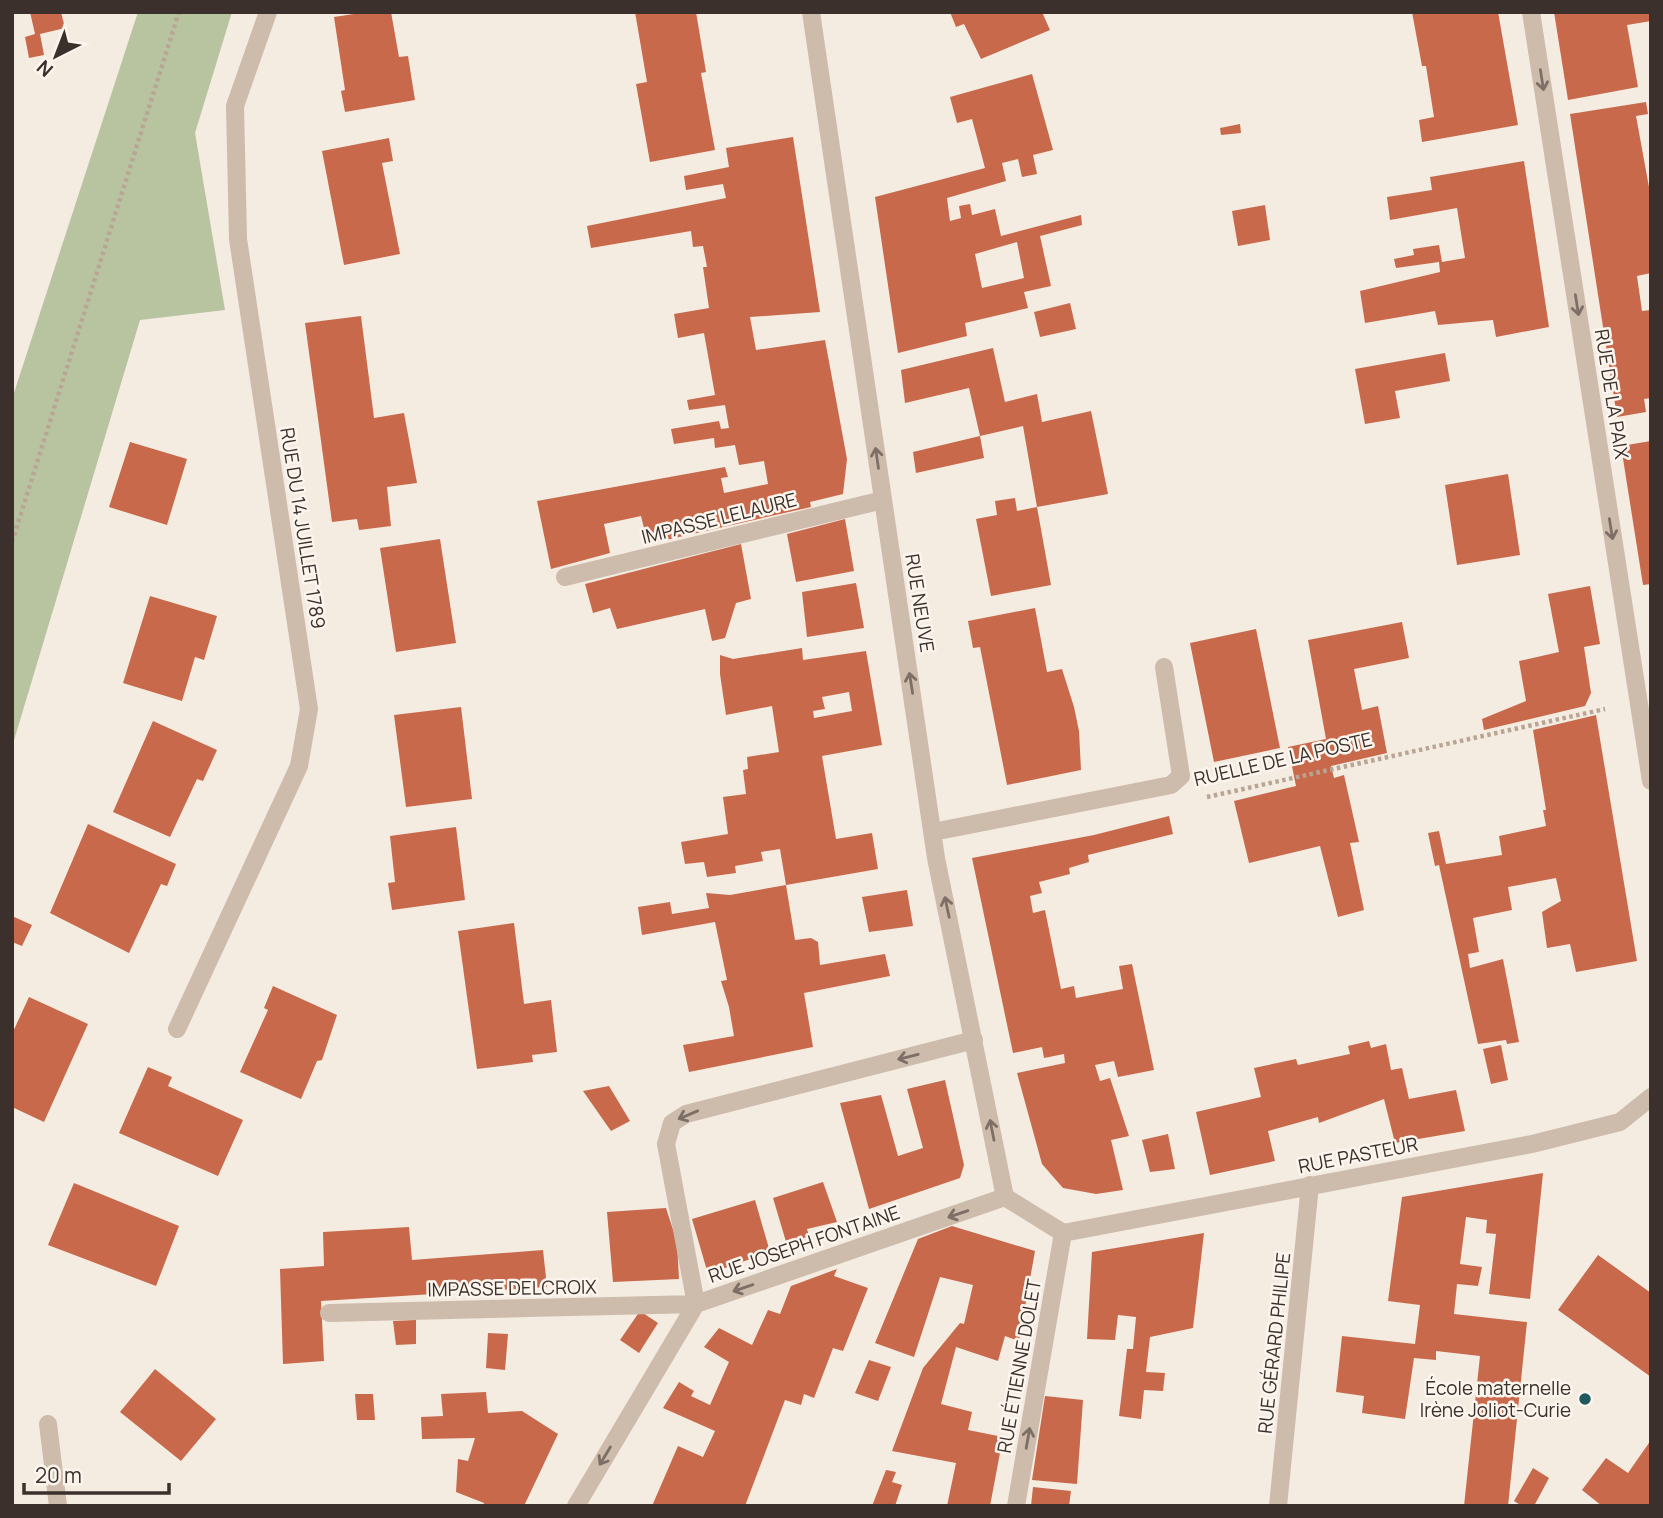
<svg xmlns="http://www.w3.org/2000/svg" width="1663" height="1518" font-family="Manrope,sans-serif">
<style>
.green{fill:#b8c4a0}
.building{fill:#c8694b;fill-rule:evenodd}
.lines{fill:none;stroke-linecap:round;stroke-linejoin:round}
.path{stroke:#b9a596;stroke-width:4.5;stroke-dasharray:3.5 3.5;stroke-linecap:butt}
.minor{stroke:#cdbbac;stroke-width:18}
.oneway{stroke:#7d6f65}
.poi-dot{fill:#1f5a5e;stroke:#fbf5ee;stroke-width:2.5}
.labels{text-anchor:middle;stroke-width:5;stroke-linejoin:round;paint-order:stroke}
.street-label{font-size:19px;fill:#3b302b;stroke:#fbf5ee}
.poi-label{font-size:19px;fill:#3b302b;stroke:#fbf5ee;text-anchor:end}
</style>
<rect width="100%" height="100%" fill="#f4ebe1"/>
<path class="green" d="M138,12H232L195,133L225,310L140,320L12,747V399Z"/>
<path class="building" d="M30,12H61L65,28L40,34L44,55L29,58L25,37L35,34Z
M367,12H391L399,57L408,56L415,100L345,112L341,91L345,90L334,17Z
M635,12H696L706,72L701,73L715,150L650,162L636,84L647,82Z
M950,12H1042L1050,30L981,59L964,24L956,27Z
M1412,12H1498L1518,125L1422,142L1419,120L1434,117L1426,66H1422Z
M1554,12H1651V21L1627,25L1638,87L1568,100Z
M1032,74L1053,150L1033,155L1037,174L1022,177L1018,159L1002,163L1006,181L947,198L950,221L961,218L959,206L970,204L972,215L995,209L1001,236L1081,215L1082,225L1040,236L1051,286L1024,292L1028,308L965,323L967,336L898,353L875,197L985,168L972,119L957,123L950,97ZM1017,242L1024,278L982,288L975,254Z
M1646,102L1648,114L1636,116L1651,198V273L1637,276L1642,311L1651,310V398L1644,399L1646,412L1617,417L1570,114Z
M1240,124L1241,133L1221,135L1220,128Z
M793,137L820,312L750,317L756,350L825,340L847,459L843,494L810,502L811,507L648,544L641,516L604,524L610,553L551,569L537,501L725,467L728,477L721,478L724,493L768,484L764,461L739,465L735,445L715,448L714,438L674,444L671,429L719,421L721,429L729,428L725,405L689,410L687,400L715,395L704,333L678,338L674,314L709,308L703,267H707L703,246L693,247L691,231L591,248L587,226L726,198L723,184L686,190L684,176L729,167L726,148Z
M389,138L393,161L382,163L400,254L344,265L322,151Z
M1524,161L1549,327L1496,337L1493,320L1438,325L1435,311L1365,323L1360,291L1440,272L1439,262L1396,268L1394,259L1414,255L1413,249L1439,245L1442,262L1465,258L1457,208L1390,220L1387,197L1432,190L1430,177Z
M1265,205L1270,240L1238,246L1232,211Z
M1070,303L1076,329L1040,337L1034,312Z
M361,316L374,418L404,413L417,483L387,487L391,526L359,530L357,519L332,522L305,323Z
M993,348L1005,402L1037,394L1042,422L1091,411L1108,494L1037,507L1051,585L991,596L976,519L997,515L995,501L1015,498L1017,511L1037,507L1023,426L980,436L969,388L905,403L901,370Z
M1445,353L1450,381L1395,391L1400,418L1365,424L1355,369Z
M980,436L984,458L916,473L913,452Z
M1651,441V584L1643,585L1621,446Z
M130,442L187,459L167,525L109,507Z
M1508,474L1520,555L1457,565L1445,485Z
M845,519L854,571L796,582L787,534Z
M440,539L456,643L396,652L380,548Z
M741,544L751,599L736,603L725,638L712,641L705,609L617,629L610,608L593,613L585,584Z
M856,583L864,628L807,637L802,592Z
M1590,586L1600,644L1584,647L1591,693L1585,706L1484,730L1482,719L1526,701L1519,661L1559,652L1548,594Z
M150,596L217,616L204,660L195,657L182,701L123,683Z
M1035,608L1047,672L1062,669L1074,707L1079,731L1081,770L1007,785L980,647L973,648L968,621Z
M1402,622L1409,658L1354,669L1362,710L1378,706L1387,753L1331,766L1334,778L1344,775L1359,842L1350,843L1364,910L1338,917L1320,846L1249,863L1234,801L1296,786L1288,747L1326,739L1308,640Z
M1256,629L1280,748L1214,762L1190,643Z
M802,648L803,660L866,651L882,745L822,756L836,839L872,833L878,869L786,885L780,849L761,852L763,861L735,866L736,873L707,877L704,862L685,864L681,842L728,834L723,797L746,794L743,770L748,769L747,757L779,752L772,706L726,715L720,674V655L733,659ZM849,692L852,711L814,718L813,711L825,709L822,697Z
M461,707L472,799L406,807L394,715Z
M1596,715L1637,961L1576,972L1570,944L1547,948L1542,912L1561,901L1556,878L1508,887L1512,910L1473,918L1479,952L1468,954L1470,968L1503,959L1519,1042L1507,1044L1506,1040L1478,1044L1439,865L1435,866L1428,833L1439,831L1446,864L1502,855L1499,836L1546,826L1543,810H1546L1533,730Z
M153,721L217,750L203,781L197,779L170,837L113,812Z
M1169,816L1173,834L1088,855L1089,862L1069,868L1070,874L1039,882L1042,893L1030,896L1033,913L1045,910L1061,989L1074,986L1076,998L1123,989L1119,966L1132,964L1154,1070L1118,1077L1114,1061L1095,1065L1100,1081L1110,1078L1129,1136L1111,1140L1123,1190L1096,1194L1063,1188L1042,1164L1017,1073L1065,1063L1064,1054L1044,1058L1042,1047L1013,1053L972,858L1094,835Z
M88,824L176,864L167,886L161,884L129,953L50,913Z
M456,827L465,900L392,910L388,883L395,882L390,836Z
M786,885L795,940L811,938L818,942L820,965L885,954L890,976L804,993L813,1047L689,1072L683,1045L734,1036L729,1007L721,981L727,980L715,922L642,935L638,907L670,902L672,914L709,908L706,893L730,895Z
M907,890L913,926L869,932L862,897Z
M12,916L32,925L22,946L12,942Z
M514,923L524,1004L551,1000L557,1052L532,1055L533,1062L477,1069L458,931Z
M273,986L337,1015L322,1060L317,1061L301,1099L240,1072L268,1010L264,1008Z
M29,997L88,1024L44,1122L12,1107V1034Z
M1369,1041L1371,1048L1386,1044L1391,1070L1402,1068L1409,1099L1456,1090L1465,1131L1395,1143L1384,1099L1319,1123L1318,1117L1268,1131L1275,1161L1210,1175L1196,1112L1261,1097L1254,1068L1296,1059L1298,1065L1350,1054L1348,1046Z
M1501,1045L1508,1080L1491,1084L1483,1049Z
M148,1067L172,1077L168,1086L243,1120L218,1176L119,1133Z
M945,1080L964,1165L960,1178L869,1209L840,1103L881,1095L898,1156L923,1148L907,1089Z
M609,1086L630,1121L611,1131L583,1091Z
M1168,1134L1175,1169L1150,1172L1142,1140Z
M1543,1173L1530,1299L1489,1294L1496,1234L1486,1233L1487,1220L1466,1217L1460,1264L1482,1267L1478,1286L1457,1284L1454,1314L1527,1322L1508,1506H1464L1480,1356L1436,1351V1360L1414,1358L1405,1419L1362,1413L1364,1396L1336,1392L1342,1336L1415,1344L1420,1305L1388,1301L1402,1197Z
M823,1182L837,1222L807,1229L809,1236L787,1245L773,1198Z
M74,1183L179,1226L156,1286L48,1245Z
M755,1200L770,1252L708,1274L692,1219Z
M666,1208L677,1242L679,1279L613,1282L607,1212Z
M952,1226L1035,1251L1019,1341L1005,1336L998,1361L956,1347L941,1404L972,1412L968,1430L1003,1437L990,1506H947L956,1463L892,1451L923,1368L960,1323L964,1324L973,1285L940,1277L914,1357L875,1343L918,1239Z
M409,1227L412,1260L543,1250L547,1287L321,1301L324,1361L283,1364L280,1269L324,1266L323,1232Z
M1204,1233L1193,1328L1150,1337L1146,1372L1165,1373L1163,1391L1144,1390L1141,1419L1119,1416L1127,1349H1133L1136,1317L1118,1315L1115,1340L1087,1339L1092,1252Z
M1598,1255L1651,1293V1377L1558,1310Z
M837,1269L834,1276L868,1288L843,1351L833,1348L814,1398L804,1394L801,1405L785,1400L745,1506H652L678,1446L703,1457L715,1431L663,1408L679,1382L694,1391L691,1396L710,1405L729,1362L704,1347L719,1328L752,1345L768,1310L780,1314L791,1286Z
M640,1311L658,1323L639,1353L620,1340Z
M416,1320V1344L396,1345L393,1321Z
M488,1333L508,1334L505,1370L486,1368Z
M869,1360L891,1367L878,1401L855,1393Z
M155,1369L216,1419L181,1461L120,1412Z
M486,1392L488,1413L522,1411L558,1434L524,1506H483L484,1503L456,1492L458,1459L468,1461L475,1438L422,1439L421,1417L443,1416L441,1394Z
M355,1394H373L375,1420H357Z
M1045,1396L1083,1400L1077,1484L1032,1480Z
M1651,1440V1506H1602L1582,1490L1606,1458L1628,1473Z
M1533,1468L1549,1478L1534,1506H1522L1514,1501Z
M886,1470L896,1472L892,1482L902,1485L895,1506H872Z
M1033,1487L1071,1491L1069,1506H1031Z"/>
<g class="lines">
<path class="path" d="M12,542L179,12
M1207,797L1605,709"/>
<path class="minor" d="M811,12L936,858L1005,1197
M1531,12L1651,781
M565,577L883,500
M933,832L1171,785L1181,776L1164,667
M177,1029L299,766L309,709L238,239L235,106L268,12
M1063,1233L1532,1144L1620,1122L1651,1097
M329,1313L696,1304L666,1144L672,1123L686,1114L974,1040
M48,1424L58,1506
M576,1506L696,1304L1005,1197L1063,1233
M1016,1506L1063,1233
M1278,1506L1310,1185"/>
</g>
<defs><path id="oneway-shaft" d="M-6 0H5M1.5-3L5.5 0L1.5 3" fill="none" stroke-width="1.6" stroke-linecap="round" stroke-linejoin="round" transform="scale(1.75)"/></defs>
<g class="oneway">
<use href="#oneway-shaft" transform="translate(1542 80) rotate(81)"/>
<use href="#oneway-shaft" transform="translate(1577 305) rotate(81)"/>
<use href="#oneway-shaft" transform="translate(877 458) rotate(-98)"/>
<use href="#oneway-shaft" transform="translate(1611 529) rotate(81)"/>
<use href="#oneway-shaft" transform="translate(911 683) rotate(-99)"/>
<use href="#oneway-shaft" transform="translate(947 907) rotate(-102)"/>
<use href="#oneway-shaft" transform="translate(908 1057) rotate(166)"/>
<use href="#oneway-shaft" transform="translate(688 1115) rotate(157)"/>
<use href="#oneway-shaft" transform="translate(992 1130) rotate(-101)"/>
<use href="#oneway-shaft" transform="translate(958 1214) rotate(161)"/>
<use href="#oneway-shaft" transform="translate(743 1288) rotate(161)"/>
<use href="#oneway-shaft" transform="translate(1028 1438) rotate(-80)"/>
<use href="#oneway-shaft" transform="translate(605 1456) rotate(121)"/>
</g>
<circle class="poi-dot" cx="1585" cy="1399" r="7"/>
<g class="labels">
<g class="street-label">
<text transform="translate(1612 394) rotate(81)" y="7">RUE DE LA PAIX</text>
<text transform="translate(719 518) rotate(-14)" y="7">IMPASSE LELAURE</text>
<text transform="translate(303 528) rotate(81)" y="7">RUE DU 14 JUILLET 1789</text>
<text transform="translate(920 603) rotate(81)" y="7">RUE NEUVE</text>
<text transform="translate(1283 759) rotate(-13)" y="7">RUELLE DE LA POSTE</text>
<text transform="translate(1358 1155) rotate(-11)" y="7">RUE PASTEUR</text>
<text transform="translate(804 1244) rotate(-19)" y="7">RUE JOSEPH FONTAINE</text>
<text transform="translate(512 1288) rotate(-1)" y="7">IMPASSE DELCROIX</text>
<text transform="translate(1274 1343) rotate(-84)" y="7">RUE GÉRARD PHILIPE</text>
<text transform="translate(1019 1366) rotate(-80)" y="7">RUE ÉTIENNE DOLET</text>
</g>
<g class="poi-label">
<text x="1571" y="1395">École maternelle<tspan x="1571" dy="22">Irène Joliot-Curie</tspan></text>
</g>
</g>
<rect width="1663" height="1518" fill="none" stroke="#3b302b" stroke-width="28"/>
<g transform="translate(56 56) rotate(222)" stroke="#fbf5ee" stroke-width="5" paint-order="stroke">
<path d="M0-5L12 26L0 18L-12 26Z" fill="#3b302b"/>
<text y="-10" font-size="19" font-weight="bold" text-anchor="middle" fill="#3b302b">N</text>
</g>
<path d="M24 1483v10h145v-10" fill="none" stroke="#3b302b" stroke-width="3.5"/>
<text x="35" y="1483" font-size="21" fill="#3b302b" stroke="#fbf5ee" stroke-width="5" paint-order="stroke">20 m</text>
</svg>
